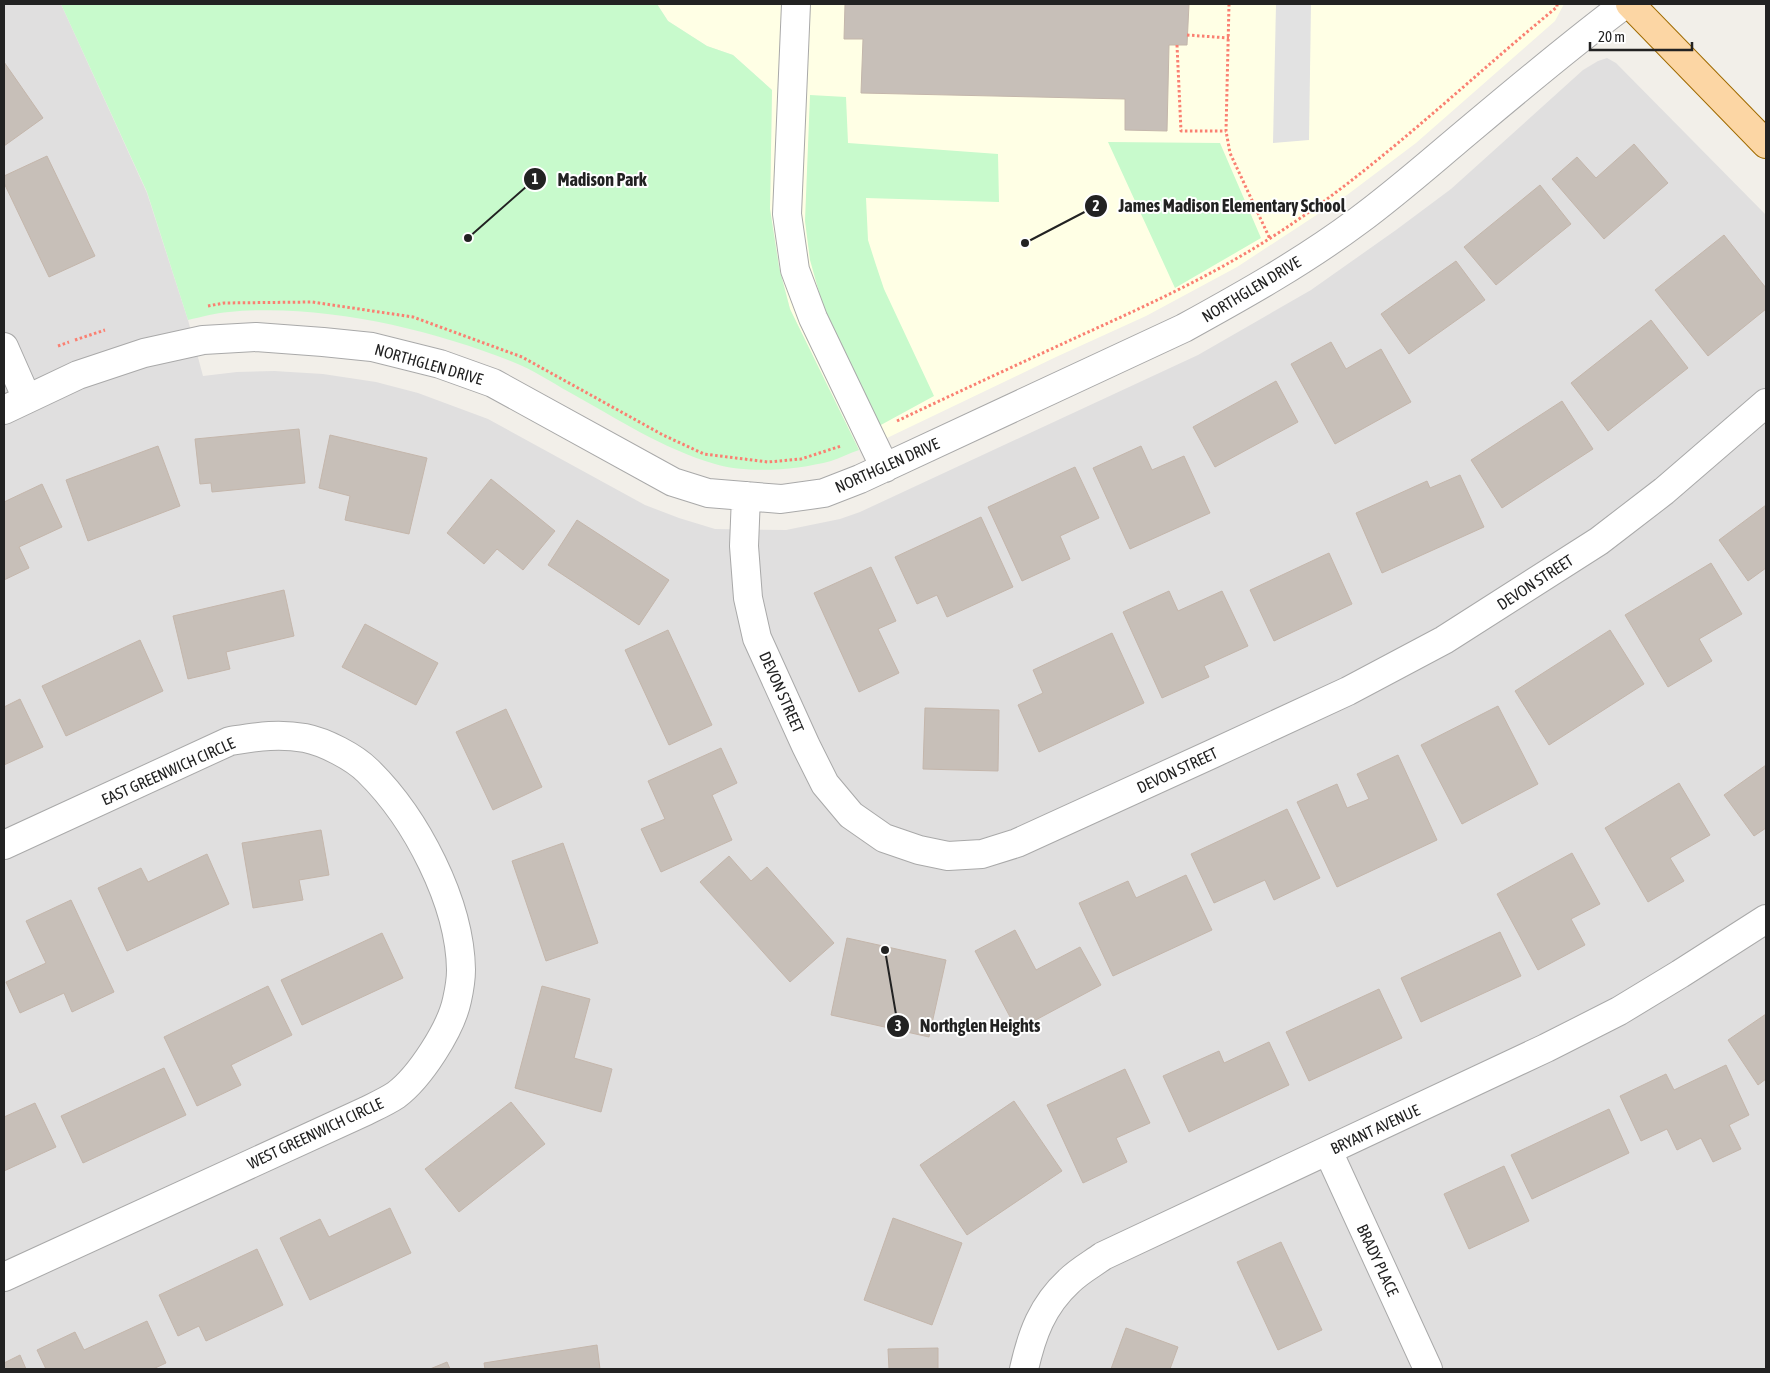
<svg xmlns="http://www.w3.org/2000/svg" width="1770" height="1373" font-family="'Asap Condensed',sans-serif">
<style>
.residential{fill:#e0dfdf}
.education{fill:#ffffe5}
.park{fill:#c8facc}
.parking{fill:#e2e2e2}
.building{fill:#c7bfb8;stroke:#c4b6ab}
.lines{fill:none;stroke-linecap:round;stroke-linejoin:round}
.minor-casing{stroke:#a9a9a9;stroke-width:30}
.major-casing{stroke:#a06b00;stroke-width:30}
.path{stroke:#fa8072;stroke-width:3;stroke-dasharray:2.5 2.5;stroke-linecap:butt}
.minor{stroke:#fff;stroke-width:28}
.major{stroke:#fcd6a4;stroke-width:28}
.labels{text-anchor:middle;stroke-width:4;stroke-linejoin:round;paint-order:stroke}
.street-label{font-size:16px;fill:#222;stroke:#fff}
.leader{fill:none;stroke:#222;stroke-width:2}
.callout-dot{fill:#222;stroke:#fff;stroke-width:2}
.mark-label{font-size:15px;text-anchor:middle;font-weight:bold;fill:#fff}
.callout-label{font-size:18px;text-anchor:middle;font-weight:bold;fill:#222;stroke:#fff;stroke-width:4;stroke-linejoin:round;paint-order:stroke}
</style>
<rect width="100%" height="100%" fill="#f2efe9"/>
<path class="residential" d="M4,4H61L147,193L188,320L203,376L237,372L274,371L323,374L376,382L418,393L488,419L645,505L679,518L715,529L786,530L840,519L860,512L1198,355L1311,290L1396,230L1451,189L1583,70L1598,61L1607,58L1616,63L1766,215V1369H4Z"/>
<path class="education" d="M657,4H1564L1555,21L1416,143L1347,195L1237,267L1146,316L1056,357L887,438L859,450L790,309L779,267L770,209L772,90L733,55L707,46L668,21Z"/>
<path class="park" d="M61,4H657L668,21L707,46L733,55L772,90L770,209L779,267L790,309L859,450C850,453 840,458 831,461C797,470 749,474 715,464C663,449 616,418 569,392C551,382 532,369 513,362C429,328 319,303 229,312C215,313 201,317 188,320L147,192Z
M810,95L846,97L848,143L998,154L999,202L866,198L868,240L875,262L884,289L934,396L879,426L822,303L810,260L805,221Z
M1108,142L1220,143L1261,238L1175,288Z"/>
<path class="parking" d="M1276,4H1311L1309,140L1273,143Z"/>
<path class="building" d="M845,4H1189L1187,45H1169L1167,131L1125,130V99L861,93L863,39H844Z
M4,62L43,118L4,146Z
M1634,144L1668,183L1604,239L1552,179L1577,157L1596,178Z
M47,156L95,256L49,277L4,183V176Z
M1540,185L1571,224L1496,285L1464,247Z
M1724,235L1766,288V309L1708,356L1655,290Z
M1456,261L1485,300L1409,354L1381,314Z
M1651,320L1688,368L1608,431L1571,383Z
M1331,342L1346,369L1381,349L1411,402L1335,444L1291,364Z
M1276,381L1298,422L1215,467L1193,427Z
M1562,401L1593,449L1502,508L1471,460Z
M299,429L305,483L212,492L211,483L200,484L195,439Z
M330,435L427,458L409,534L345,520L350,496L319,488Z
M158,446L180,506L88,541L66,480Z
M1141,446L1152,470L1184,456L1210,513L1130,549L1093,468Z
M1075,467L1099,518L1060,536L1070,559L1022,581L988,507Z
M1460,475L1484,527L1382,573L1356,513L1427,481L1430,488Z
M491,479L555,531L523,570L497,549L484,564L447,533Z
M42,484L62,527L19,547L29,568L4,580V502Z
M1766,505V568L1748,581L1719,540Z
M981,517L1013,587L947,617L937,595L917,604L895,557Z
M577,520L669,580L639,625L548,565Z
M1329,553L1352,604L1274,641L1250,590Z
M1711,563L1742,614L1699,639L1712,661L1668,687L1625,615Z
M871,567L896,621L878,629L899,673L859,692L814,593Z
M284,590L294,636L226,652L230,669L188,679L173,616Z
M1169,591L1178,611L1222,591L1248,646L1204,666L1209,677L1162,698L1123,612Z
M365,624L438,663L416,705L342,667Z
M668,630L712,725L669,745L625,650Z
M1610,630L1644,684L1549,745L1515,691Z
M1112,633L1144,703L1039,752L1018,705L1043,693L1033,670Z
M140,640L163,691L66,736L42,686Z
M20,699L43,747L4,765V707Z
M1498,706L1538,784L1462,824L1421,745Z
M925,708L999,710L998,771L923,769Z
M506,709L542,787L493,810L456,732Z
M721,748L737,783L712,795L732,840L661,872L641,829L665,819L648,781Z
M1398,755L1437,840L1337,887L1297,802L1337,784L1347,808L1369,799L1357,774Z
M1766,765V828L1754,836L1724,795Z
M1679,783L1710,835L1670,858L1684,881L1648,902L1605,828Z
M1287,809L1320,878L1274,900L1265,880L1214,903L1191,854Z
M321,830L329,875L299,880L303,900L253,908L242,843Z
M563,843L598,943L546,961L512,861Z
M1572,853L1600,904L1571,919L1585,945L1538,970L1497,894Z
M207,854L229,904L127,951L98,888L141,868L148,882Z
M729,856L751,881L767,867L834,943L790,982L700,882Z
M1186,875L1212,930L1113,976L1079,903L1128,881L1136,898Z
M71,900L114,992L72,1012L64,993L20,1013L6,982L46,963L26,921Z
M1015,930L1036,970L1080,947L1101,985L1017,1030L975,951Z
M1500,932L1521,976L1421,1022L1401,978Z
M382,933L403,978L302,1025L281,980Z
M847,938L946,960L929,1037L831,1015Z
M268,986L292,1035L231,1065L241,1085L197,1106L164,1037Z
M542,986L590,999L574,1058L612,1069L601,1112L515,1088Z
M1379,989L1402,1038L1309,1081L1286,1032Z
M1766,1014V1079L1758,1085L1728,1040Z
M1269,1042L1289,1085L1189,1132L1163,1076L1219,1051L1224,1063Z
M1726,1065L1749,1115L1729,1125L1741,1149L1713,1162L1701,1138L1677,1150L1667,1129L1641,1141L1620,1096L1666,1074L1674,1090Z
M164,1068L186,1115L83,1163L61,1116Z
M1125,1069L1150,1123L1116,1138L1127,1162L1083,1183L1047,1105Z
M1014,1101L1062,1171L967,1235L920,1165Z
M511,1102L545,1144L459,1212L425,1169Z
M35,1103L56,1147L4,1171V1117Z
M1609,1109L1629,1153L1532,1199L1511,1155Z
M1504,1166L1529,1221L1469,1249L1444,1194Z
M390,1208L411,1253L310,1300L280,1238L320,1219L329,1237Z
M893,1218L962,1243L932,1325L864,1300Z
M1281,1242L1322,1330L1278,1350L1237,1262Z
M257,1249L283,1305L206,1341L199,1326L178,1336L159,1295Z
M147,1321L166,1363L153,1369H46L37,1350L75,1332L84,1350Z
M1126,1328L1178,1347L1170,1369H1111Z
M597,1345L600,1369H485L484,1363Z
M938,1348V1369H889L888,1349Z
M20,1355L26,1369H4V1363Z
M447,1362L450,1369H430Z"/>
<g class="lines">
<defs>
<path id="minor" d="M796,4L787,214L795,270L813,318L885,468
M4,347L27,399
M4,410L78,375L144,353L203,340L256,337L323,342L372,347L440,364L493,383L673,482L708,493L781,499L824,493L860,479L1184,328C1244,295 1303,262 1358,221C1392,196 1423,169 1455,142C1511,95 1566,48 1625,4
M746,496L744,546L748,598L757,638L806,746L825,784L851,815L884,838L919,850L948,856L982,854L1017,843L1212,754L1348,691L1444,640L1599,541L1664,491L1766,403
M4,845L230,741C256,737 277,733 305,738C325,742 354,757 368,771C416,818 460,902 461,970C461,980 459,991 457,1000C451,1029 420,1077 396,1095C387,1101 376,1106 366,1111L4,1277
M1328,1151L1428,1369
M1024,1369C1032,1334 1042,1306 1069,1281C1079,1271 1092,1264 1103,1256L1546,1048L1619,1011L1680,974L1766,919"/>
<path id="major" d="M1630,4L1766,144"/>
</defs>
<use href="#minor" class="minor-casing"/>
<use href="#major" class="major-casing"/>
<path class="path" d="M1229,4L1226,131L1230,153L1270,239
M1187,35L1229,38
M1177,45L1181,131H1226
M208,306L224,303L312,302L413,317L522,357L663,435L704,454L768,462L801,459L841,446
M75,340L105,330
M58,346L69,342
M897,421C960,391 1023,362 1086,333C1150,304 1213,275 1272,237C1375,171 1462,85 1557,7V4"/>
<use href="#minor" class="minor"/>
<use href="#major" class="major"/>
</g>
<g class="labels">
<g class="street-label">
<text transform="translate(1251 289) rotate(-31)" y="6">NORTHGLEN DRIVE</text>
<text transform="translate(429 364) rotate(16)" y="6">NORTHGLEN DRIVE</text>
<text transform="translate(887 465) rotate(-24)" y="6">NORTHGLEN DRIVE</text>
<text transform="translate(1535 582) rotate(-33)" y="6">DEVON STREET</text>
<text transform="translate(782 692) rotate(66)" y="6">DEVON STREET</text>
<text transform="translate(1177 770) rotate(-25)" y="6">DEVON STREET</text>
<text transform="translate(168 771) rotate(-24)" y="6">EAST GREENWICH CIRCLE</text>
<text transform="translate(1375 1129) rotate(-25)" y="6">BRYANT AVENUE</text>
<text transform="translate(315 1133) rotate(-25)" y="6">WEST GREENWICH CIRCLE</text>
<text transform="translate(1378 1260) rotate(65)" y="6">BRADY PLACE</text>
</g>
</g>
<path class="leader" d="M468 238L535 179M1025 243L1096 206M885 950L898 1026"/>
<g class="callout-dot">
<circle cx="468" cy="238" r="5"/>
<circle cx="1025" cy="243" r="5"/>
<circle cx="885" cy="950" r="5"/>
<circle cx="535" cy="179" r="12"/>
<circle cx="1096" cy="206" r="12"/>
<circle cx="898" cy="1026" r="12"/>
</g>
<g class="mark-label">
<text x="535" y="184">1</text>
<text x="1096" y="211">2</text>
<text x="898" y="1031">3</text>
</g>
<g class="callout-label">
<text x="602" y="186">Madison Park</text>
<text x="1232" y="212">James Madison Elementary School</text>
<text x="980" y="1032">Northglen Heights</text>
</g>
<rect width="1770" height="1373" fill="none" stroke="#222222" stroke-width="10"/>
<path d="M1590 42v8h102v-8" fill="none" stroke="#222222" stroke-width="2.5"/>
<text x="1598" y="42" font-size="15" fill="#222222" stroke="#ffffff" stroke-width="4" paint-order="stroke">20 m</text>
</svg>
